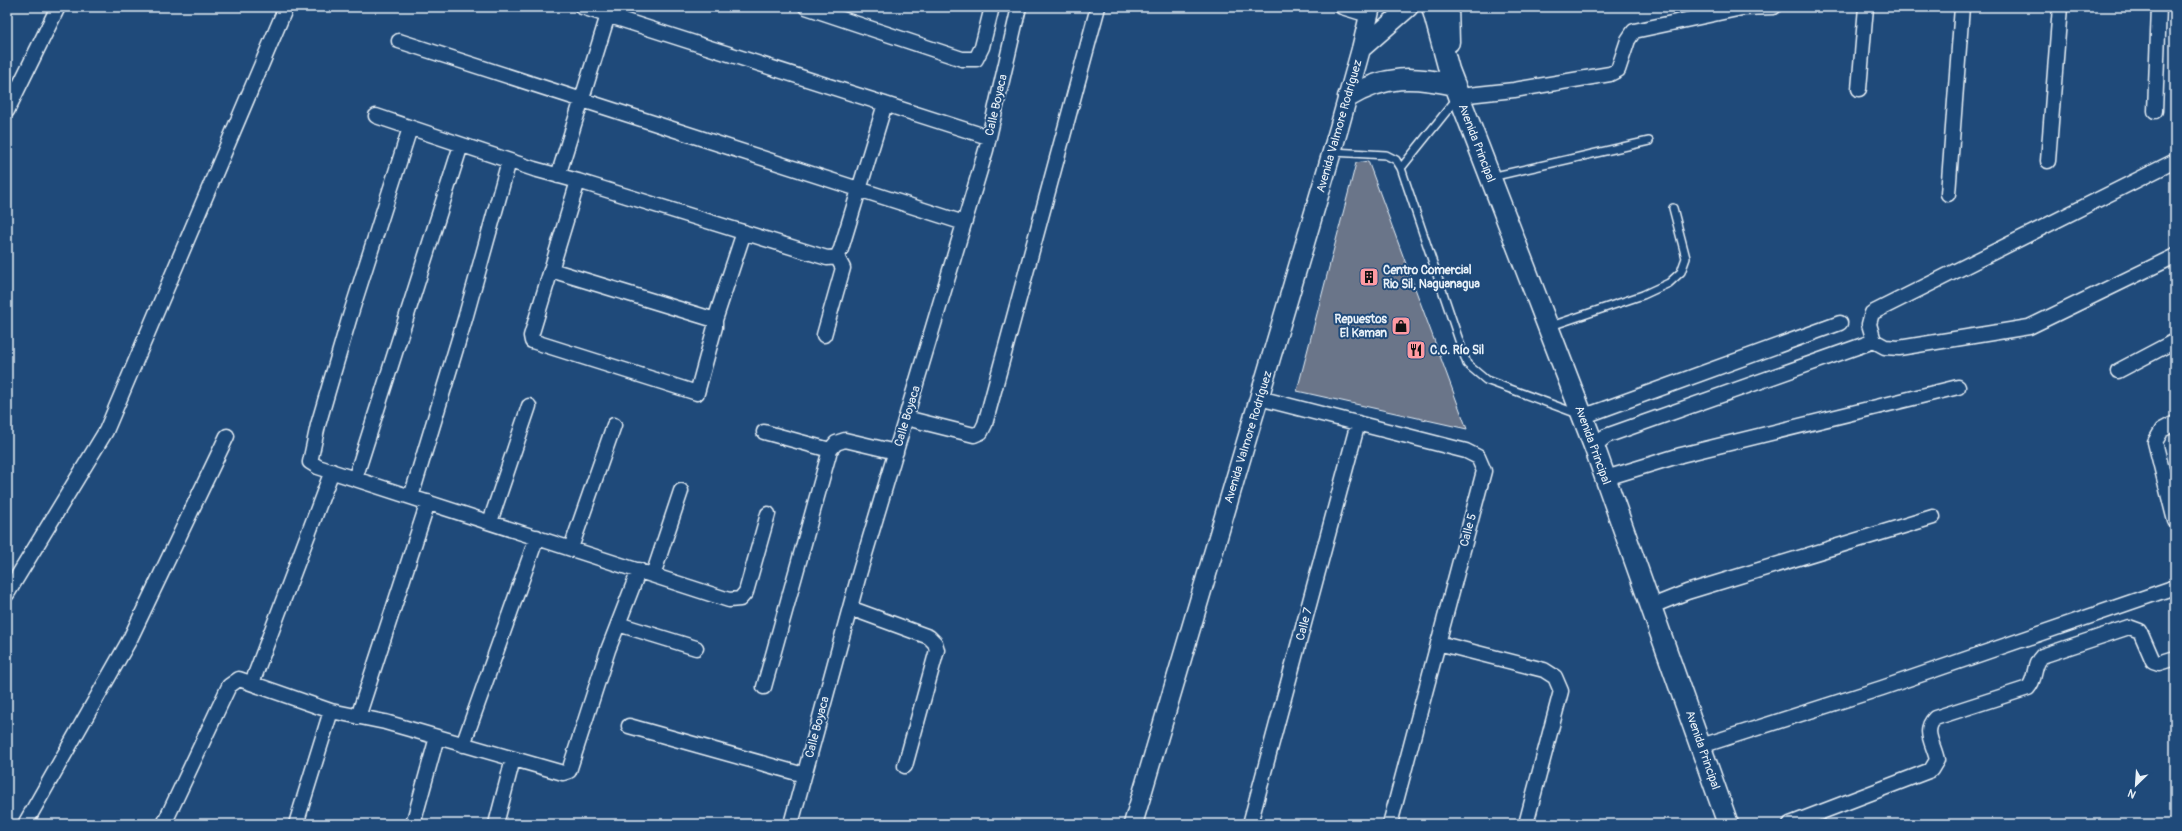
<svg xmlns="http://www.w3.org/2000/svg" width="2182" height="831" font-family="Pangolin,sans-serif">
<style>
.building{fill:#6a7489;stroke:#e8f1f8}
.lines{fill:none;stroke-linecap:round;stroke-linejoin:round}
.service-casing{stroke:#e8f1f8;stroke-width:10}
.minor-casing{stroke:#e8f1f8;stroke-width:17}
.tertiary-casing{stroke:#e8f1f8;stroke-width:21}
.secondary-casing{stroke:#e8f1f8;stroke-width:23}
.service{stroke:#1f4a7a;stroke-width:7}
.minor{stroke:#1f4a7a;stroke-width:14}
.tertiary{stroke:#1f4a7a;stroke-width:18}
.secondary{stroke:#1f4a7a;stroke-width:20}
.labels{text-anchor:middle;stroke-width:4;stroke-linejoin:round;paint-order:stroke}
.street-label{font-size:12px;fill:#e8f1f8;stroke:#1f4a7a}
.poi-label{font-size:12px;font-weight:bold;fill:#e8f1f8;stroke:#1f4a7a;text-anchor:start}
</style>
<rect width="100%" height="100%" fill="#1f4a7a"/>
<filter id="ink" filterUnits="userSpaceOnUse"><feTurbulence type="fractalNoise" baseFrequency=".025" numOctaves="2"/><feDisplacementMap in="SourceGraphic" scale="8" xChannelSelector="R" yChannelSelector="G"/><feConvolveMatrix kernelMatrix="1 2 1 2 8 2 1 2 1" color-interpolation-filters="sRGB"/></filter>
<g filter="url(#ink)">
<path class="building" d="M1368,161L1467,429L1297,391L1356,163Z"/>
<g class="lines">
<defs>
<path id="service" d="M1333,152L1386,155L1396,160L1401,168L1467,364L1486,380L1578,414
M1401,168L1458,97
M1491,177L1649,141
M1548,327L1643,295L1669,283L1681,272L1686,258L1673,208"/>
<path id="minor" d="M582,7L988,137
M806,7L962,59H976L982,47L992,7
M1342,7L1368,15
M399,41L964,223
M1859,89L1866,7
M1459,96L1514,90L1610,74L1618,70L1628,40L1634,31L1742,8L1774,7
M7,111L58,7
M2155,111L2159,7
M376,116L534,169L578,181L827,258L837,257L841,249L885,104
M410,128L350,316L318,425L310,462L318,467L729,600L740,599L746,592L768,514
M2048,161L2060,7
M558,176L608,15
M1948,194L1962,7
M551,270L715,320V327L697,393L532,341L531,336L578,181
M715,320L744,232
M824,335L843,268L837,257
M1874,341L1869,324L1872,313L2175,161
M2118,371L2175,341
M1259,398L1466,451L1478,457L1484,471L1390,824
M1582,415L1593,413L1840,323
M906,418L974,435L981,432L985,424L1098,7
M2175,423L2162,430L2155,442L2175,521
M764,432L830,450
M1594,446L1606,436L1874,341L1885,347L1899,348L2029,327L2175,256
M1606,478L1681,455L1958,387
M355,479L461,145
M411,497L465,319L509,161
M490,522L529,406
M571,548L614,425
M653,575L681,491
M7,594L106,431L286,7
M1652,606L1687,592L1933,517
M850,608L929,637L935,643L937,650L905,766
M618,624L696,648
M1438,643L1544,670L1555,677L1561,691L1526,824
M252,683L332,471
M764,687L830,450L836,443L845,440L896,452
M358,717L428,502
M629,726L804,775
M463,745L537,537
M1701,746L1882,688L2175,587
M25,824L130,639L227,436
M164,824L229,686L239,679L331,711L385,722L563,773L569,771L608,650L639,570
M296,824L331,711
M413,824L437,737
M496,824L513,759
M791,824L860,571L986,150L1019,7
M1250,824L1358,423
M1790,824L1931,770L1937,760C1934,744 1922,731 1935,718L2028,688C2037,678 2032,666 2042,656L2129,627L2140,631L2153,661L2159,663L2175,658"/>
<path id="tertiary" d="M1361,49L1409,7
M1133,824L1339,128L1361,49L1371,7"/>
<path id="secondary" d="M1432,7L1449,70L1594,446L1728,824
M1448,7L1449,42
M1348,97C1386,75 1412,76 1455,85"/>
</defs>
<use href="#service" class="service-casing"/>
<use href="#minor" class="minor-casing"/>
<use href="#tertiary" class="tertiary-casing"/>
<use href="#secondary" class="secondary-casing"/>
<use href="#service" class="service"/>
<use href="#minor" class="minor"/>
<use href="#tertiary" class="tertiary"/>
<use href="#secondary" class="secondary"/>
</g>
</g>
<defs>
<symbol id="building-square" viewBox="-11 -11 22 22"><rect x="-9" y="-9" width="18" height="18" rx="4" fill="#ff9aa2" stroke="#1f4a7a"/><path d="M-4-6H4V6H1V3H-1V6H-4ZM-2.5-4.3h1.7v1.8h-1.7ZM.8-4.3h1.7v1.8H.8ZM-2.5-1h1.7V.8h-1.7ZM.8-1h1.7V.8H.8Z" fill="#111"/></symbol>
<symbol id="shop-square" viewBox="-11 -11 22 22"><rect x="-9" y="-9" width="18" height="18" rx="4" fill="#ff9aa2" stroke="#1f4a7a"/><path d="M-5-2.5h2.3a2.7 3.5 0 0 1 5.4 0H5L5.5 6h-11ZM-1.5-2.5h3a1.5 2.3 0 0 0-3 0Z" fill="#111"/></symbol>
<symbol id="restaurant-square" viewBox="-11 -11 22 22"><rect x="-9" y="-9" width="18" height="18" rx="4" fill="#ff9aa2" stroke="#1f4a7a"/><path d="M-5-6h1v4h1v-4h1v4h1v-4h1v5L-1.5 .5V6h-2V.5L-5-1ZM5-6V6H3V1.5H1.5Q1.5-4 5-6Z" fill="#111"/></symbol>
</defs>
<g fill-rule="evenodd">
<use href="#building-square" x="1358" y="266" width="22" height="22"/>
<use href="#shop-square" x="1390" y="315" width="22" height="22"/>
<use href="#restaurant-square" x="1405" y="339" width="22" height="22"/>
</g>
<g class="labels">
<g class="street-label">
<text transform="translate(996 105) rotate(-77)" y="4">Calle Boyaca</text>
<text transform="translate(1339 126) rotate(-74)" y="4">Avenida Valmore Rodríguez</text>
<text transform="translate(1477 143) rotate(69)" y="4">Avenida Principal</text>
<text transform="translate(907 416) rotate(-73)" y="4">Calle Boyaca</text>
<text transform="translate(1248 437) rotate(-73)" y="4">Avenida Valmore Rodríguez</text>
<text transform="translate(1593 445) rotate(70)" y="4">Avenida Principal</text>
<text transform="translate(1468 530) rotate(-75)" y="4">Calle 5</text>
<text transform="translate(1304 624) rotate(-75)" y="4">Calle 7</text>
<text transform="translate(817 727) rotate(-75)" y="4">Calle Boyaca</text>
<text transform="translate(1703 750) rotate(71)" y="4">Avenida Principal</text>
</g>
<g class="poi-label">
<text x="1383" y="274">Centro Comercial<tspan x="1383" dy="14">Rio Sil, Naguanagua</tspan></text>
<text x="1387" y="323" text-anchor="end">Repuestos<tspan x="1387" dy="14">El Kaman</tspan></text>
<text x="1430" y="354">C.C. Río Sil</text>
</g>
</g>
<rect width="2182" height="831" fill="none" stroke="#1f4a7a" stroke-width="24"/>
<rect x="12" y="12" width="2158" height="807" fill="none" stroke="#e8f1f8" stroke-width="1.5" filter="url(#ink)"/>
<g transform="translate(2136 785) rotate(205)" stroke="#1f4a7a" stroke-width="3" paint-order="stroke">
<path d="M0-3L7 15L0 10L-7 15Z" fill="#e8f1f8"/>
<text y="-6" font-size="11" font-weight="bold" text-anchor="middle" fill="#e8f1f8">N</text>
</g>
</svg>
